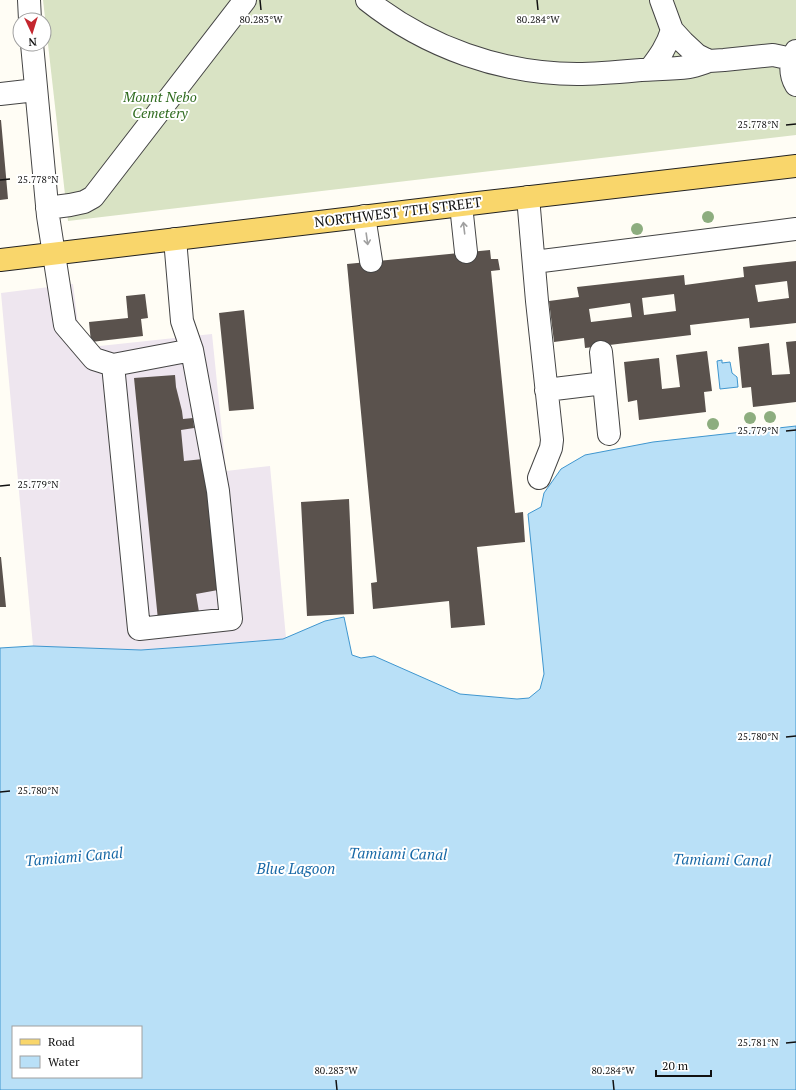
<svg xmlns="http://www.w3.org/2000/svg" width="796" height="1090" font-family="'PT Serif',serif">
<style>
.industrial{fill:#eee6ef}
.cemetery{fill:#d9e3c4}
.water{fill:#b9e0f7;stroke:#3f96cf;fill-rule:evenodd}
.building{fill:#5a524d;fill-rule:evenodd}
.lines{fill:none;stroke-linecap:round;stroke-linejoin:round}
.minor-casing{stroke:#444;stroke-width:24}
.major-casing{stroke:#222;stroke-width:24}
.minor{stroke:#fff;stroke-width:22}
.major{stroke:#f9d66b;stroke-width:22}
.tree{fill:#8dad7f}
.oneway{stroke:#a0a0a0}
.ticks{fill:none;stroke:#111;stroke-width:1.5}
.labels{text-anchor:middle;stroke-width:4;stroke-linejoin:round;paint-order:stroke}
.park-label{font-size:14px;font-style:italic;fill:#2f6b1f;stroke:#fff}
.street-label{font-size:14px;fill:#111;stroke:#fff}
.water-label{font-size:15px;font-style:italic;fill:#1768a6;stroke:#fff}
.ticks-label{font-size:10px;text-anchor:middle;fill:#111;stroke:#fff;stroke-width:4;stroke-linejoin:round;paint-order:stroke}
</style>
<rect width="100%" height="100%" fill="#fffdf5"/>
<path class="industrial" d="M73,284L81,348L212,334L226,471L270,466L286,638L283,639L198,646L141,650L33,646L1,293Z"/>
<path class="cemetery" d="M43,0H796V135L68,221Z"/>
<path class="water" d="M722,360V363L730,362L732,373L737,377L738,387L720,389L717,361Z
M796,426V1090H0V648L33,646L141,650L198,646L283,639L325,621L344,617L352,655L361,658L374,656L460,694L517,699L529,698L540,689L544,674L528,514L541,507L544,493L561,469L585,455L653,442ZM13,1027H141V1077H13Z"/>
<path class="building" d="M0,120H1L8,199L0,200Z
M490,250L491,259H498L500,270L491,271L515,513L523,512L525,542L477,547L485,625L451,628L449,601L373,609L371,583L377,582L347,264Z
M796,261V323L750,328L749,318L690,325L691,335L585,348L584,338L554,342L549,301L579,297L577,287L684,275L685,285L744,277L743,267ZM787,281L789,298L758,302L755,285ZM674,294L676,311L644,315L642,298ZM630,303L632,317L591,322L589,309Z
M145,294L148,318L141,319L143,336L91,342L89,322L128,318L126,296Z
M244,310L254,409L229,411L219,313Z
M796,341V402L753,407L751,387L742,388L738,347L769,343L772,375L790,374L786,342Z
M707,351L712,391L704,392L706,412L639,420L637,400L628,402L624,362L659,358L662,389L680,387L676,355Z
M175,375L176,387L182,411L183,419L193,418L194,428L181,430L184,461L203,459L208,491L218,590L196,594L199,612L158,620L134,378Z
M349,499L354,614L307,616L301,502Z
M0,557H1L6,607H0Z"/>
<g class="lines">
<defs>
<path id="minor" d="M29,0L30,20
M367,0C426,47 502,74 577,74C598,74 619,72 641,70C657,69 673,69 689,67C696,66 703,63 709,61
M661,0L672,30L683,42L697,55L709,61L724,60L773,55L792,59
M32,44L48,216L65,325L94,359L113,365L139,629L231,619L218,491L192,350L182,321L175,239
M796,51C790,63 789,73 796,85
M650,69C660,56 667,46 672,30
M0,94L36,90
M528,197L537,301L552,440L551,448L539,478
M461,205L466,252
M47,208L70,205L84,202L93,197L245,0
M364,216L371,261
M534,262L796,229
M601,352L609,434
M113,365L192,350
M546,390L604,383"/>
<path id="major" d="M0,260L478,203L796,166"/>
</defs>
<use href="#minor" class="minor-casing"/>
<use href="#major" class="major-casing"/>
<use href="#minor" class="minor"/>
<use href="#major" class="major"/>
</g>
<g class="tree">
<circle cx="708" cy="217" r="6"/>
<circle cx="637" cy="229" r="6"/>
<circle cx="770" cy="417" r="6"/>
<circle cx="750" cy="418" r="6"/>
<circle cx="713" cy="424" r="6"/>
</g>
<defs><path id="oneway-shaft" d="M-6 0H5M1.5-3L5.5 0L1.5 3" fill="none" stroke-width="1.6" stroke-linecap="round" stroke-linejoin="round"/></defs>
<g class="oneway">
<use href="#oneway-shaft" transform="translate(464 228) rotate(-97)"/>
<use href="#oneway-shaft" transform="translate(367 239) rotate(82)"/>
</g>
<path class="ticks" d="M260,0L261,10M537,0L538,10M786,125L796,124M0,180L10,179M786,431L796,430M0,486L10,485M786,737L796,736M0,792L10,791M786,1043L796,1042M336,1080L337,1090M613,1080L614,1090"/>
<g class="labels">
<g class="park-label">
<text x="160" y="102">Mount Nebo<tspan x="160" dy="16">Cemetery</tspan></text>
</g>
<g class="street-label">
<text transform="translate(398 212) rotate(-7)" y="5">NORTHWEST 7TH STREET</text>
</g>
<g class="water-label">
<text transform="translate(398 854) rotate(1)" y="5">Tamiami Canal</text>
<text transform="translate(74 857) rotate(-5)" y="5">Tamiami Canal</text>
<text transform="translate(722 860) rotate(1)" y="5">Tamiami Canal</text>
<text x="296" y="874">Blue Lagoon</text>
</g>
</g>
<g class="ticks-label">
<text x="261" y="23">80.283°W</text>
<text x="538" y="23">80.284°W</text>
<text x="758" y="128">25.778°N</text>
<text x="38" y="183">25.778°N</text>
<text x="758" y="434">25.779°N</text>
<text x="38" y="488">25.779°N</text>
<text x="758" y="740">25.780°N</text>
<text x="38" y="794">25.780°N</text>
<text x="758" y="1046">25.781°N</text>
<text x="336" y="1074">80.283°W</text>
<text x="613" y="1074">80.284°W</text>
</g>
<rect x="12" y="1026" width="130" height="52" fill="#ffffff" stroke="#a0a0a0"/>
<rect x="20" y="1039" width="20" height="6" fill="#f9d66b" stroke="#a0a0a0"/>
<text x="48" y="1046" font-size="12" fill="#111111">Road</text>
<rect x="20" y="1056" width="20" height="12" fill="#b9e0f7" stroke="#a0a0a0"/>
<text x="48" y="1066" font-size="12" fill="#111111">Water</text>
<g transform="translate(32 32) rotate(176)"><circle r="19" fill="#ffffff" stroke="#a0a0a0"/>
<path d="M0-3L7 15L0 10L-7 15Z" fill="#c4262e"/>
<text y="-6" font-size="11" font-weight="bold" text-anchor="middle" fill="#111111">N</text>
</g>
<path d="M656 1070v6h55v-6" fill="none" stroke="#111111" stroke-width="2"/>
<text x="662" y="1070" font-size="12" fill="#111111" stroke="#ffffff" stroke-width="3" paint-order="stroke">20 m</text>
</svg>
